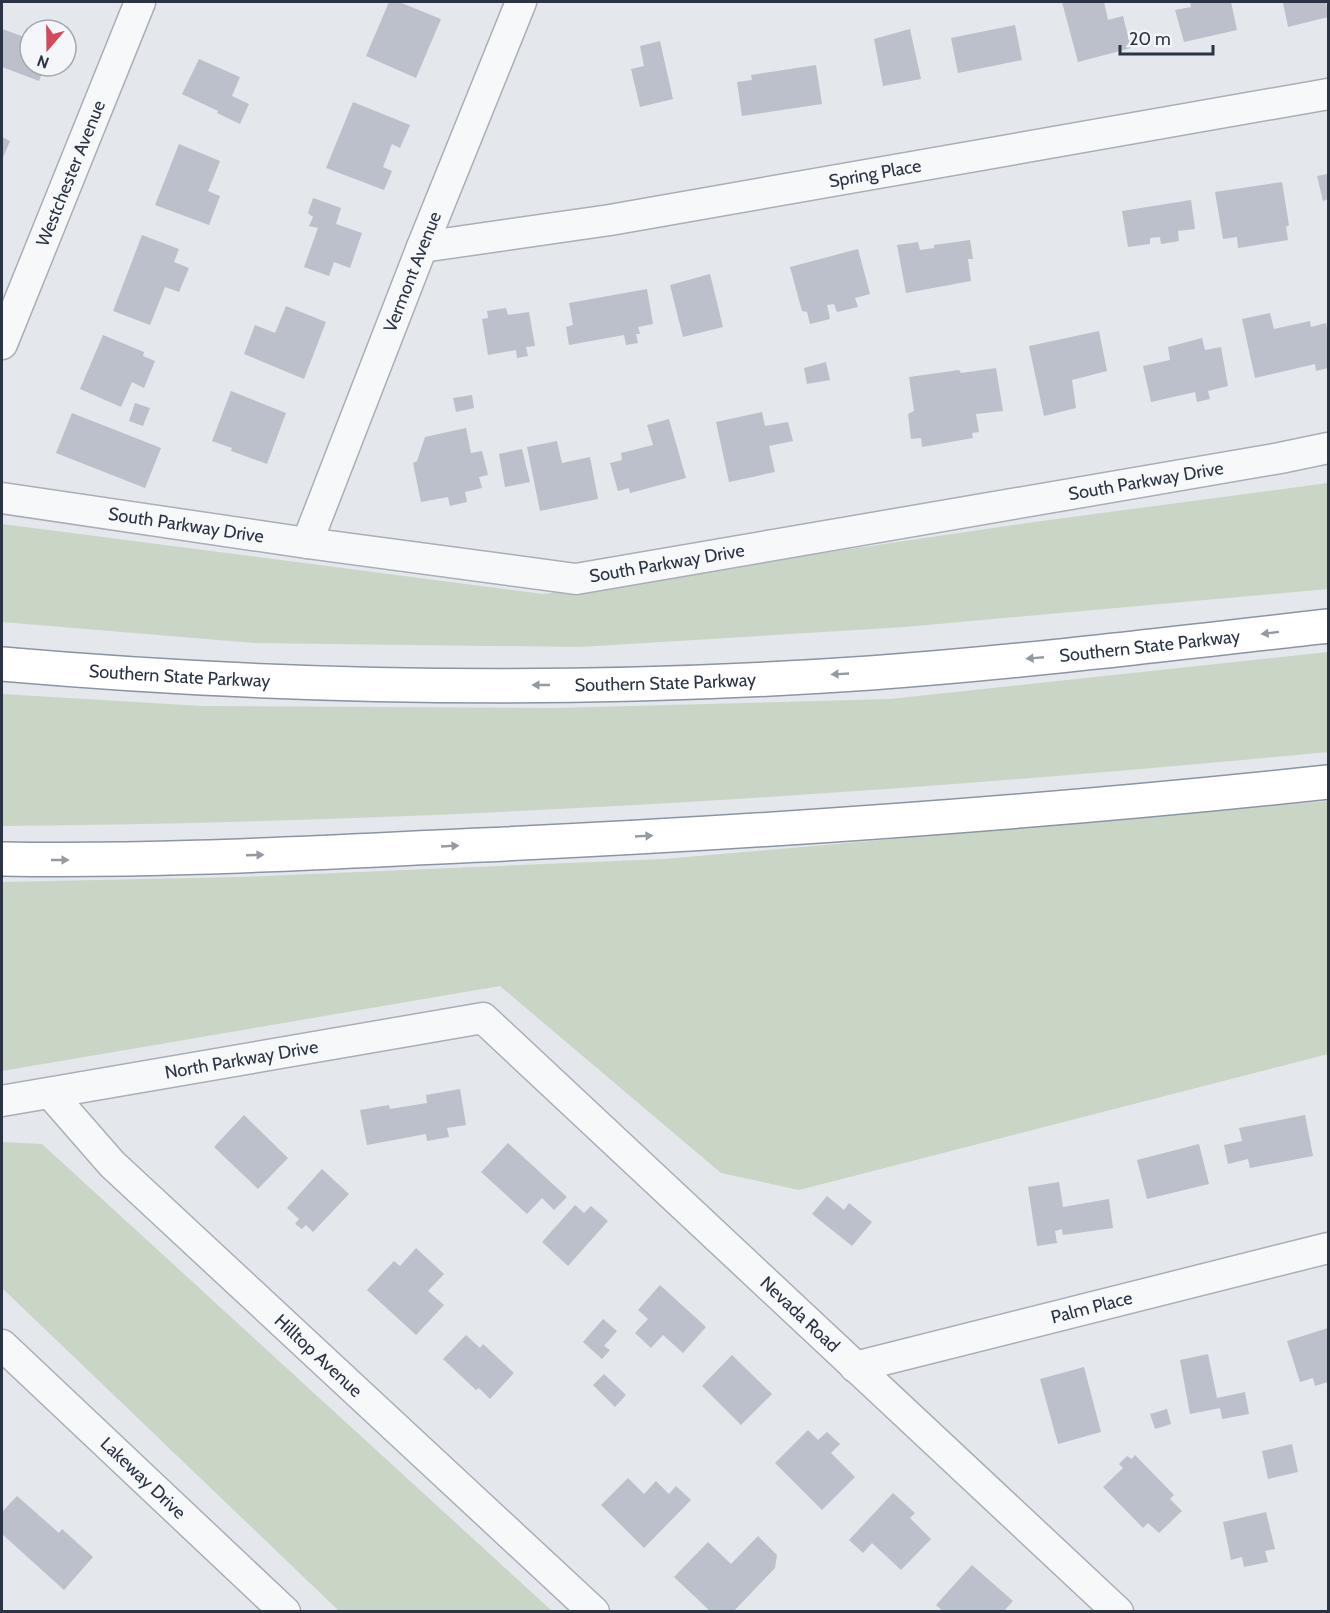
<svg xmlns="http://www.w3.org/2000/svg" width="1330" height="1613" font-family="Cabin,sans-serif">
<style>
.green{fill:#c9d6c5}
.building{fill:#bbc0ca}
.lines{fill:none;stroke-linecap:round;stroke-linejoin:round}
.minor-casing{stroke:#a9aeb7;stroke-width:33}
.motorway-casing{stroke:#8b94a3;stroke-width:36}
.minor{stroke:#f7f8fa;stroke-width:30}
.motorway{stroke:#fff;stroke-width:33}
.oneway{fill:#959aa2}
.labels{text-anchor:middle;stroke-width:6;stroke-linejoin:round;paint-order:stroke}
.street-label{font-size:18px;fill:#2b3445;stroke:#f4f6f9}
</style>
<rect width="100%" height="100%" fill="#e4e7ec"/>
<path class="green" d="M1328,483V589L905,627L580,647L254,643L2,622V524L543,594L1034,522Z
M1328,652V752C887,794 445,822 2,826V694L202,706L554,708L890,699Z
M1328,801V1054L799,1190L721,1173L500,986L2,1071V882L240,877L664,859Z
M2,1142L42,1144L552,1611H339L2,1288Z"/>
<path class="building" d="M389,2H399L441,19L416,78L366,56Z
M1062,2H1104L1108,20L1123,16L1131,48L1078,62Z
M1190,2H1231L1237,30L1184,42L1175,10L1191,7Z
M1289,2H1326L1328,17L1288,27L1283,3Z
M1015,25L1022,60L958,73L951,38Z
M2,29L30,39V66H45L39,81L2,67Z
M910,29L921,79L883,86L874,39Z
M660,41L673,99L640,107L631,69L644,66L640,46Z
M199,59L240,77L232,96L249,104L240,124L217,113L218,111L182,94Z
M816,65L822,104L742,116L737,82L752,80L751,75Z
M353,102L410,125L400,148L392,144L383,167L392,171L384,190L326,168Z
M2,137L10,141L2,160Z
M179,144L220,161L208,191L220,196L209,225L155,205Z
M1328,174V199L1323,201L1317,176Z
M1282,182L1289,225L1286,227L1288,240L1238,248L1237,237L1223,239L1215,192Z
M313,198L341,208L336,224L362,233L350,268L334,262L329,276L304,267L318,228L309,226L313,217L308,213Z
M1191,200L1195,229L1178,231L1179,241L1161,244L1160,237L1150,238V244L1128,247L1122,211Z
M142,235L179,249L174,262L189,268L179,292L165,287L150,325L113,311Z
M970,240L973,259H968L971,281L906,293L897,245L918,242L920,250L934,248V245Z
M858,249L870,294L855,298L858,307L837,312L834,304L827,305L830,319L810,324L807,312L802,311L790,267Z
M710,274L723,327L683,337L670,285Z
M647,289L653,324L638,327L640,334H636L638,343L626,345L624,335L569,345L566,327L573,325L569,303Z
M286,306L326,322L304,379L244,354L255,325L275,333Z
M506,308L508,315L529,312L535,346L526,347L528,356L517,358L516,350L488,355L482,319L488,318L487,311Z
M1270,313L1274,329L1310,321L1311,327L1326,323L1328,333V368L1316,371L1315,364L1255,378L1242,319Z
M1099,331L1107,371L1072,380L1076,408L1044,416L1029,346Z
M103,335L144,352L143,356L155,361L144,388L132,382L121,407L80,389Z
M1202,338L1205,350L1221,347L1228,386L1208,391L1210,399L1197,402L1195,392L1151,402L1143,366L1170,360L1168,347Z
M826,362L830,380L807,384L804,368Z
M996,368L1003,411L976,414L979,432L972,433L973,438L922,447L921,438L911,439L908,414L914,411L909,377L959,370L961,373Z
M231,391L286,413L267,464L231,451L232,448L212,441Z
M472,395L474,408L456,412L453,398Z
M135,403L150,408L143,426L129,421Z
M762,412L765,426L788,422L793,441L769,446L775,472L729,482L716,422Z
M72,413L161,448L145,488L56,453Z
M669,419L686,478L630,493L629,488L618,491L610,463L622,460L621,453L653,445L647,425Z
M466,428L471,453L482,451L488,475L479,477L482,488L465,492L467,502L450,506L448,497L421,502L413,463L417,461L425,437Z
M557,441L562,463L590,457L598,499L540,511L527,447Z
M522,449L530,482L505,487L499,454Z
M460,1089L466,1125L447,1128L449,1137L427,1141L426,1134L367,1145L360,1110L389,1105L390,1109L427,1103L426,1095Z
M244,1115L288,1158L258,1189L214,1147Z
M1305,1115L1313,1156L1250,1168L1248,1159L1228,1164L1224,1145L1242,1141L1239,1128Z
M508,1143L567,1197L554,1210L542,1198L527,1214L481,1172Z
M1199,1144L1209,1184L1147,1199L1137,1160Z
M322,1169L349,1194L313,1232L306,1225L302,1229L295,1224L299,1219L287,1208Z
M1059,1182L1063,1207L1109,1199L1113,1228L1063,1235L1062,1229L1055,1231L1057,1243L1037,1246L1028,1187Z
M827,1196L844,1210L849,1203L872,1222L852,1246L812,1214Z
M575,1205L584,1213L591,1206L608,1221L568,1266L542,1242Z
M416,1248L444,1274L428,1291L444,1305L416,1335L367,1290L394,1261L400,1266Z
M660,1285L706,1327L683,1353L663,1335L651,1348L635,1333L648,1319L638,1310Z
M603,1319L617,1331L604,1346L610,1350L602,1359L583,1342Z
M1328,1328V1382L1315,1386L1313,1378L1300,1382L1287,1341Z
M466,1335L480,1348L483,1344L514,1373L490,1399L479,1388L476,1390L443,1359Z
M1208,1354L1217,1398L1245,1392L1249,1414L1222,1419L1220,1408L1190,1414L1180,1360Z
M732,1355L772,1394L741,1425L702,1386Z
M1084,1367L1101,1432L1058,1444L1040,1379Z
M604,1374L626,1395L615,1407L593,1385Z
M1167,1409L1171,1424L1155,1429L1150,1414Z
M808,1430L818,1440L827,1432L840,1444L831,1453L855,1477L822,1510L775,1463Z
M1292,1444L1298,1472L1268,1479L1262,1451Z
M1135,1455L1174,1495L1170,1499L1182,1511L1159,1533L1148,1523L1143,1528L1103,1487L1123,1468L1119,1464L1127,1456L1132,1459Z
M628,1478L644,1494L656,1481L669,1494L676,1486L691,1500L644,1548L601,1505Z
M893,1493L915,1513L910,1518L931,1539L901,1570L872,1543L863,1553L849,1540Z
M17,1496L59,1533L62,1529L93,1557L64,1590L2,1534V1512Z
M1266,1512L1275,1549L1265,1551L1268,1562L1244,1567L1242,1557L1231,1560L1223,1522Z
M758,1536L777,1555L775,1568L733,1612H711L674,1577L708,1542L731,1564Z
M972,1565L1013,1601L1003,1612H944L936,1605Z"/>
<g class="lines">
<defs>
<g id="minor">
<path id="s1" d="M422,247L610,220L1328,94"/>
<path id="s2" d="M2,344L140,2"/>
<path id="s3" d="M2,498L307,543L576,579L1280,458L1328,448"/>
<path id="s4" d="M307,543L422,247L521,2"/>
<path id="s5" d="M50,1093L112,1164L594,1612"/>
<path id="s6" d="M2,1101L483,1018L1118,1612"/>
<path id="s7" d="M2,1345L285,1612"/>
<path id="s8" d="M855,1367L1328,1248"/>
</g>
<g id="motorway">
<path id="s9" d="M2,664C290,689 581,693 870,673C1023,662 1176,643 1328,626"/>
<path d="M2,859C162,862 322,852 482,845C765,832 1047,812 1328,782"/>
</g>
</defs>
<use href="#minor" class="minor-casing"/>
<use href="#motorway" class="motorway-casing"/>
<use href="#minor" class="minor"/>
<use href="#motorway" class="motorway"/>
</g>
<defs><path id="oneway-solid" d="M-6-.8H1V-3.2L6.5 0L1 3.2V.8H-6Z" transform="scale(1.5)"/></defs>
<g class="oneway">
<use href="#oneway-solid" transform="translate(1270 633) rotate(173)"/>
<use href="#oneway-solid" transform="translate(1035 658) rotate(175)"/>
<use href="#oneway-solid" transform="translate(840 674) rotate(177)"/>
<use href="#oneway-solid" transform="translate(541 685) rotate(180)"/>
<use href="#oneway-solid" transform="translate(644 836) rotate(-3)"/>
<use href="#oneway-solid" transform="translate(450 846) rotate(-3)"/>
<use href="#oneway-solid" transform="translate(255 855) rotate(-2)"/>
<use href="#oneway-solid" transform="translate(60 860)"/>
</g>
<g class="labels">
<g class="street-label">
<text dy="6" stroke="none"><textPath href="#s2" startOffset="184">Westchester Avenue</textPath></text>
<text dy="6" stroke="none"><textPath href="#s1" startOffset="459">Spring Place</textPath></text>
<text dy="6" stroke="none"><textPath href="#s4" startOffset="291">Vermont Avenue</textPath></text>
<text dy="6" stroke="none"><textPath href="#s3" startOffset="1158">South Parkway Drive</textPath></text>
<text dy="6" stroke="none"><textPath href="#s3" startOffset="186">South Parkway Drive</textPath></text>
<text dy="6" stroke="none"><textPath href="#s3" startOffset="672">South Parkway Drive</textPath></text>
<text dy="6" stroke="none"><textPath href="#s9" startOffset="1150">Southern State Parkway</textPath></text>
<text dy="6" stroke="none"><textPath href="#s9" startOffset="178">Southern State Parkway</textPath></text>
<text dy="6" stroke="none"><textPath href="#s9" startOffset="664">Southern State Parkway</textPath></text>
<text dy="6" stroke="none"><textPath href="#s6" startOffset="243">North Parkway Drive</textPath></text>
<text dy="6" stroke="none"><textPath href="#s8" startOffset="244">Palm Place</textPath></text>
<text dy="6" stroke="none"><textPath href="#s6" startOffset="922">Nevada Road</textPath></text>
<text dy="6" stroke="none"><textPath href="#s5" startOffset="376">Hilltop Avenue</textPath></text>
<text dy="6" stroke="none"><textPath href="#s7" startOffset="194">Lakeway Drive</textPath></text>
</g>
</g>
<rect width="1330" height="1613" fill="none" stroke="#2b3445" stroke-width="6"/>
<g transform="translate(48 48) rotate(200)"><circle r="28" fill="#f4f6f9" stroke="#a4a8b1" stroke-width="1.5"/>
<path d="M0-4.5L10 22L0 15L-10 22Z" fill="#d1495b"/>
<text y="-9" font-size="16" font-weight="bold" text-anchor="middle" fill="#2b3445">N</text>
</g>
<path d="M1120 45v9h93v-9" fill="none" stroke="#2b3445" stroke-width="3"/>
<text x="1129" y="45" font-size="18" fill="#2b3445" stroke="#f4f6f9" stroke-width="4.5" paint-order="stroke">20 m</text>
</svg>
